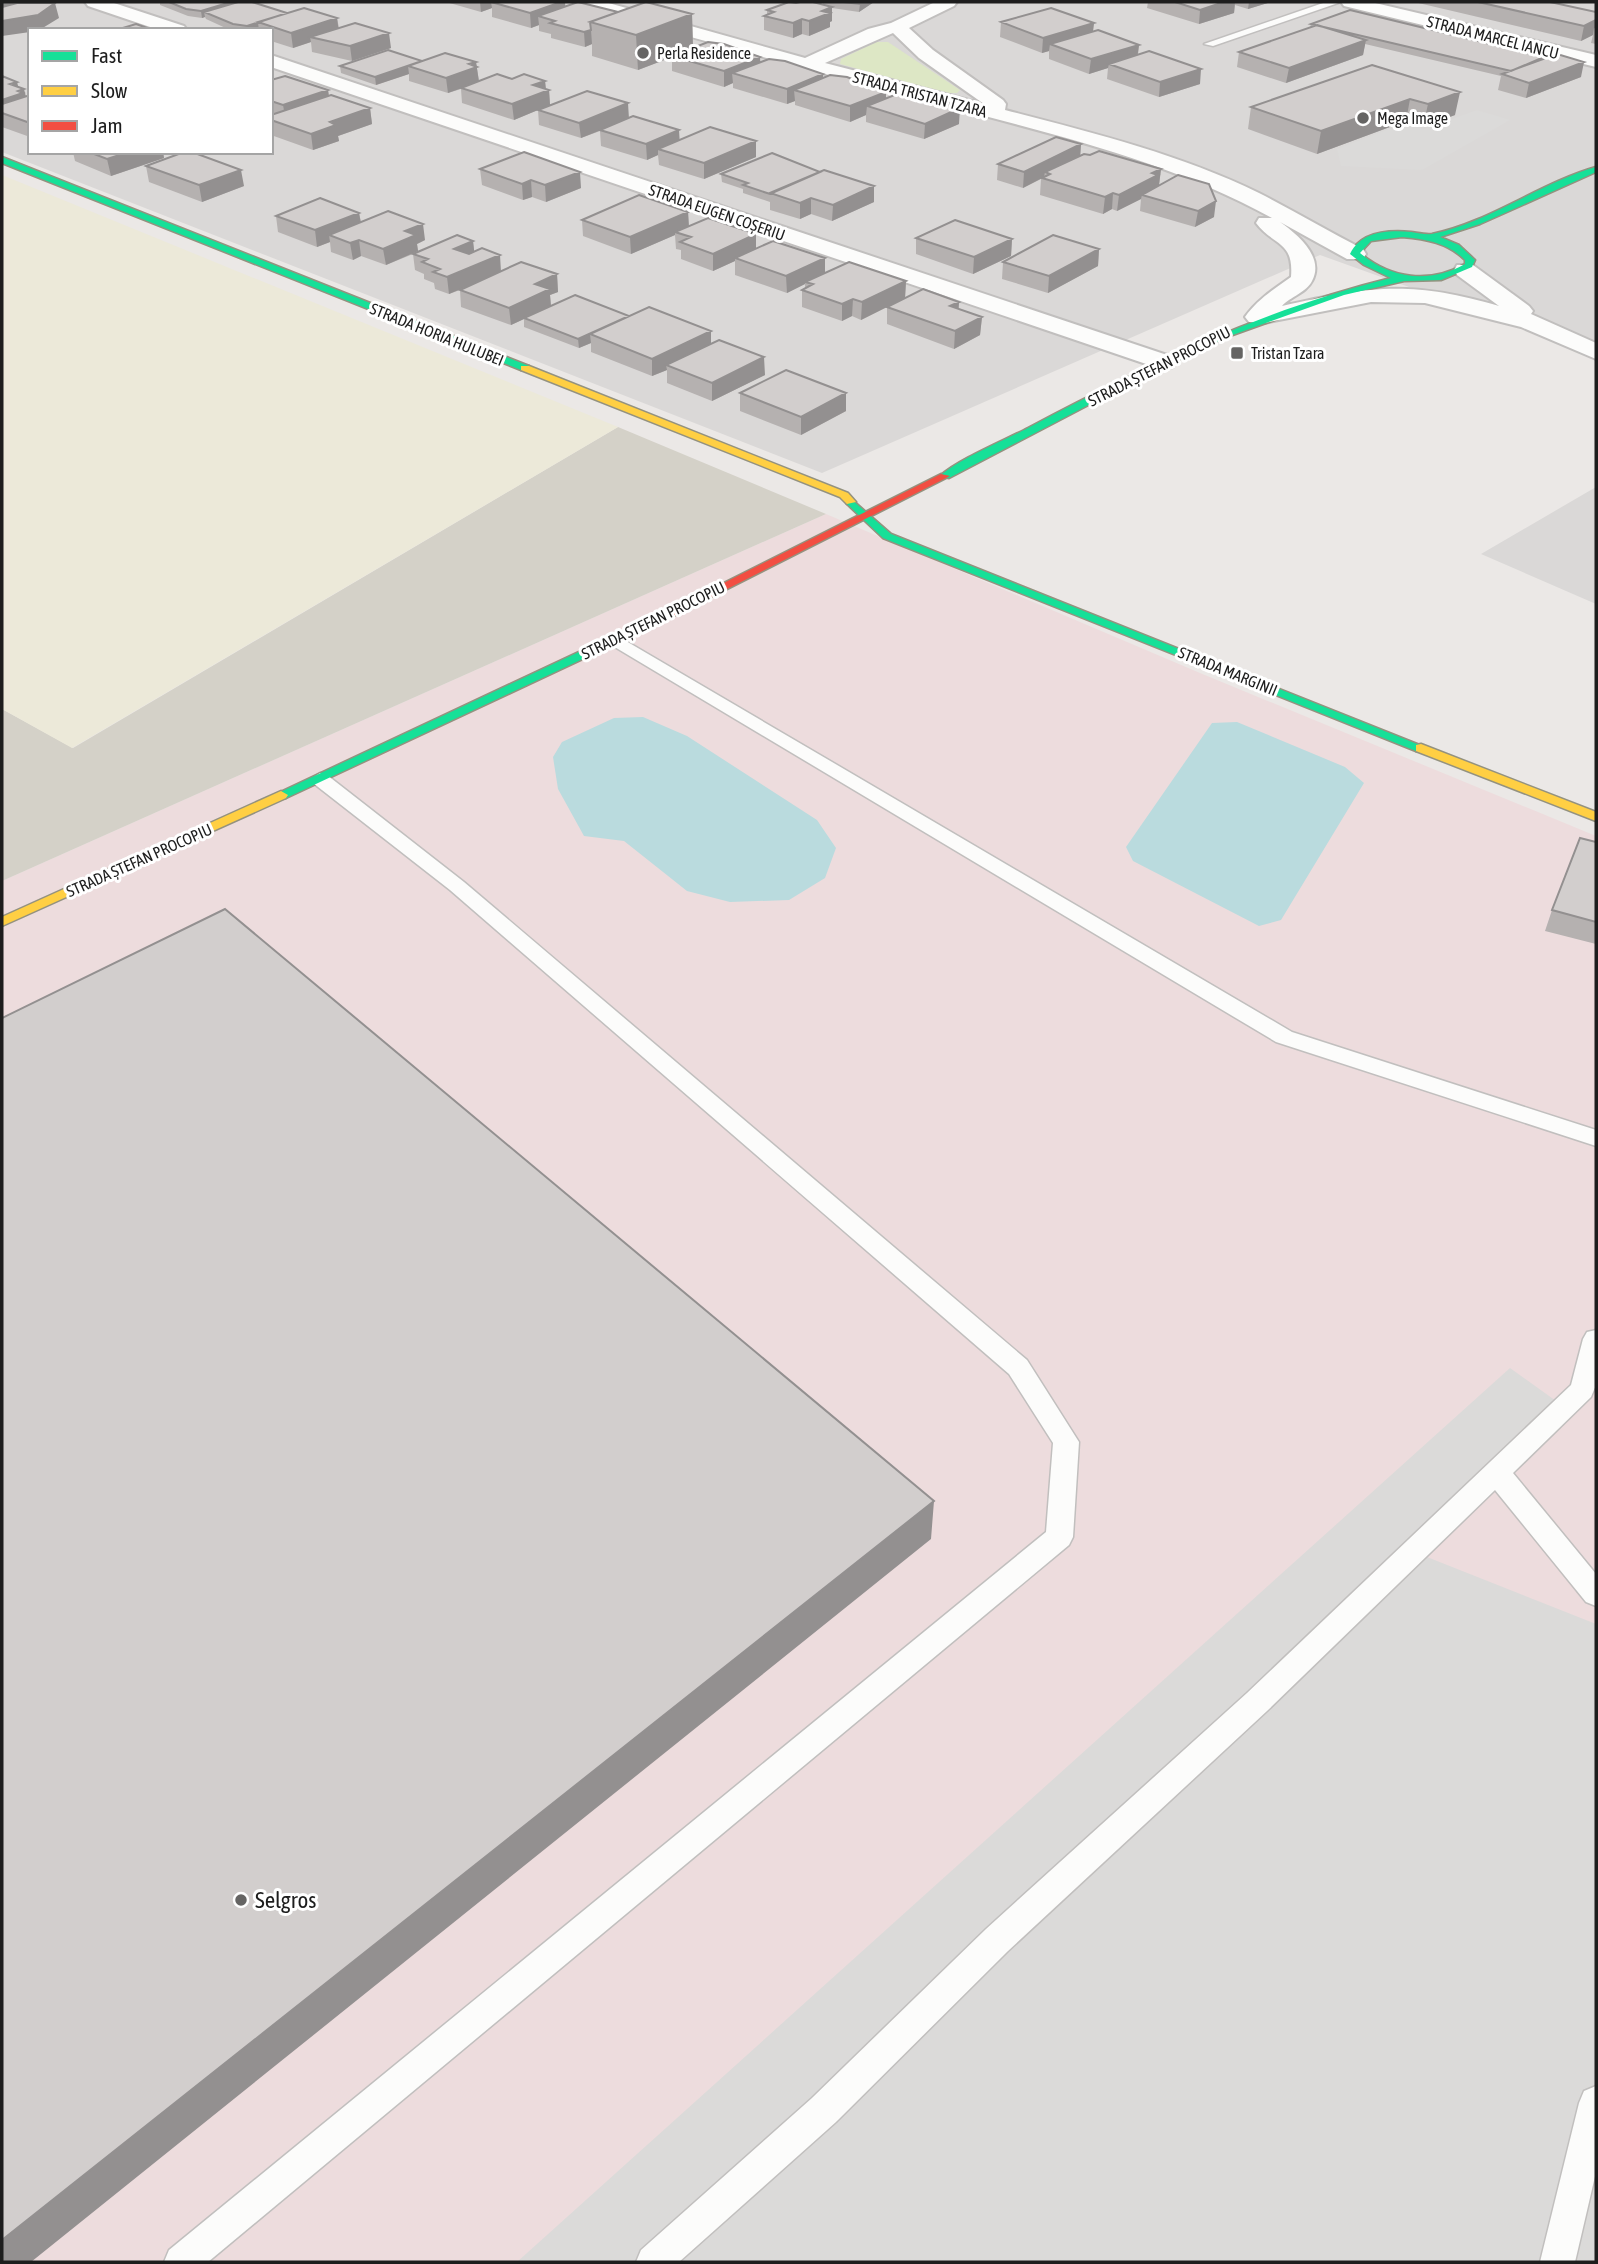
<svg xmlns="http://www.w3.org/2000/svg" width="1598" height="2264" font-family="'Asap Condensed',sans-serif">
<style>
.residential{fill:#dad8d7;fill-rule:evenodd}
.commercial{fill:#eddcdd}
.construction{fill:#d4d1c8}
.farmland{fill:#ece9d9}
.grass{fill:#dde7c5}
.parking{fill:#dbdad9}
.water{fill:#badbde}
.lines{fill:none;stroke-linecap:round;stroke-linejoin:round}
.lane-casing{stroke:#c1bfbe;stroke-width:3}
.street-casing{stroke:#c1bfbe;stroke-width:4}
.fast-casing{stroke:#94927f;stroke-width:3}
.slow-casing{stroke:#94927f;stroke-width:3}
.jam-casing{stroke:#94927f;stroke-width:3}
.lane{fill:#fcfcfb;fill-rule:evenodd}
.street{fill:#fcfcfb;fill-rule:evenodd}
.fast{fill:#16e098;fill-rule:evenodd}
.slow{fill:#ffcf43;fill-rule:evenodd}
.jam{fill:#f24e42;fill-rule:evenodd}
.wall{fill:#b5b1b0}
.shaded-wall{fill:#939090}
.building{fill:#d2cecd;stroke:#939090;stroke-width:2}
.poi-dot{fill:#656463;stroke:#fff;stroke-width:2.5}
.labels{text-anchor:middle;stroke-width:6;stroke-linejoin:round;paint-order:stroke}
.far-street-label{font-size:16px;fill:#1d1d1d;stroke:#fff}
.far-poi-label{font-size:16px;fill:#1d1d1d;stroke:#fff;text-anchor:start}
.near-poi-label{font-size:23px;fill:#1d1d1d;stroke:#fff;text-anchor:start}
</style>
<rect width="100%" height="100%" fill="#ebe8e6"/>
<path class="residential" d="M2,2H1596V354L1320,255L822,473L2,152ZM30,30H271V152H30Z
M1596,487V604L1481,554Z"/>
<path class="commercial" d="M826,514L1200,673L1596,836V2262H2V881Z"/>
<path class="construction" d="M618,427L826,514L2,881V709L73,748Z"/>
<path class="farmland" d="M2,176V175L618,427L72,748L2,709Z"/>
<path class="grass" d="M876,42H888L960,90L957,93H946L840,64L841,59Z"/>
<path class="parking" d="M1477,110L1510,120L1422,170L1341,166L1337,149L1405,123L1424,129Z
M1510,1368L1570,1411L1427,1557L1596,1624V2262H517Z"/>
<path class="water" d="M643,717L687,736L817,820L836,848L825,878L789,900L730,902L687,891L624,841L584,836L558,789L553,757L562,742L614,718Z
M1237,722L1345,767L1364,783L1281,920L1259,926L1133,861L1126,847L1212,723Z"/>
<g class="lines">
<defs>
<path id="lane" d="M1326,2H1341L1213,46L1204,44Z
M614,634L1292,1032L1596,1130V1146L1276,1042L608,643L605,639Z
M320,773L327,775L464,882L1027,1360L1079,1442L1073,1537L1069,1545L208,2262H164L169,2250L1046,1532L1053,1443L1009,1374L450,890L313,783L311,779Z
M1596,1330V1385L1591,1397L1513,1473L1596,1574V1606L1586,1602L1495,1490L1267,1711L1008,1951L836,2122L679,2262H636L641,2250L812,2098L986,1929L1247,1693L1571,1385L1583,1339L1587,1332Z
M1596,2086V2172L1575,2262H1540L1579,2103L1584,2091Z"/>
<path id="street" d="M85,2H111L184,26L187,30H159L88,6Z
M577,2H605L805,58L868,29L891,23L935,2H957L954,6L909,28L933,50L1003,100L1006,104L1005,110C1090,132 1179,154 1259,193C1294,211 1328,231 1363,249L1366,254L1363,259H1347L1280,222C1297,234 1325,257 1312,281C1307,292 1290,297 1282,306C1369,286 1411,280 1499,306L1457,275L1454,270L1457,265H1473L1529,306L1533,311L1531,314L1596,343V359L1521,327L1425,303L1371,302L1264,323L1249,322L1245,317C1257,300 1274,289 1291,277C1294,240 1273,246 1256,223L1259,218H1272C1165,159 1044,132 927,101C811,71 695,38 580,6ZM893,33L919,58L984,104L825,63Z
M1341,2H1371L1596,55V67L1344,6Z
M271,55L1173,357L1176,362L1173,367L1164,369L1155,367L271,67Z"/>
<path id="fast" d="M2,157L529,366L530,368L521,370L2,163Z
M1596,167V172L1480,224L1440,237L1459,245L1475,260L1472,267L1441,280L1404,281L1344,295L1227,337L1115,391L949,478L940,476C957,460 1005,440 1028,428C1147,365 1261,310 1391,278L1364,265L1350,254C1361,231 1389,230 1411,232C1418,233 1426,235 1432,234C1490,222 1540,183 1596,167ZM1402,237C1426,239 1448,243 1465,260V264C1429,284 1391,279 1360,253L1371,241Z
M851,499L891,534L1427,748L1426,751H1416L883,538L847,504V500Z
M664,612L668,613V619L286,798L281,799L274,795Z"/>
<path id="slow" d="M521,366H529L848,493L856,502L847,504L840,497L521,370Z
M1421,744L1596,812V821L1416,751V745Z
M281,791L288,795L286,798L2,926V917Z"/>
<path id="jam" d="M941,474L950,476L668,619L664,620L658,616Z"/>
</defs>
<use href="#lane" class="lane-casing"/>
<use href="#street" class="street-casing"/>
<use href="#fast" class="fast-casing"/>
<use href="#slow" class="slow-casing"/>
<use href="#jam" class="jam-casing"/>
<use href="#lane" class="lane"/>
<use href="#street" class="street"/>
<use href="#fast" class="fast"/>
<use href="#slow" class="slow"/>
<use href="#jam" class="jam"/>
</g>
<path class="wall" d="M160,2H252L287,13L337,18L339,28L391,48L352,61L312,52L311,42L293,48L271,41V30H230L206,19L205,17L202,18L188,16L160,5Z
M446,2H565V6L618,12L692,14L693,48L823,74V78L886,98L950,105L959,124L924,139L866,122V115L850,122L795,105V101L787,104L733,88V83L724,87L672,71V57L638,70L592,56V44L585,47L551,38V34L539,31V25L531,28L492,17V8L481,12Z
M823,2H874L859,12L832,8V21L830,22V27L809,36L802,34L793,38L764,30V16L767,15V10L796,3L823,4Z
M1148,2H1271L1248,9L1235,5L1234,13L1199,24L1147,8Z
M1414,2H1550L1596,12V44L1591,43L1593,35L1581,41Z
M1001,22L1094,23L1093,32L1139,45L1138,55L1200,84L1159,97L1107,79L1108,68L1089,74L1049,59V51L1042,53L1000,37Z
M1311,24L1544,59L1581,77L1526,98L1498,90L1501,76L1365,44L1363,55L1286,83L1237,67L1239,52L1310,28Z
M422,61L476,62L479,81L512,79L545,81L546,89L549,90L550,105L629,118L680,140L756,141V157L704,179L659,165L658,155L647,160L601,146L600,131L581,138L539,125L538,110L514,120L462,103L461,89L448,93L409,81V74L376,85L341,73L340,66Z
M1372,65L1455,115L1423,127L1406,121L1317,154L1248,129L1251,107Z
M2,76L17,82L18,87L26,96L30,95V137L2,127Z
M271,80L328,90L329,96L370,108L372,124L338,136L339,141L313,150L271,135Z
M1081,144L1080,155L1161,169L1159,185L1214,217L1195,227L1140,211L1141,199L1117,211L1112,209L1103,214L1040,195L1041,179L1023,188L997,180L998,164Z
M73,152H163L164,158L111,176L75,161Z
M146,166L244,186L202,202L149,182Z
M480,169L581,188L546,202L532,197L523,200L482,185Z
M721,174L874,202L832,221L811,214L800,219L770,210V202L743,193V189L722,182Z
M688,212L689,226L825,273L906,281L905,298L959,302L958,309L982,317L980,335L954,349L887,324V307L861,320L852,316L842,321L802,307V290L805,288V284L787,293L735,275V261L713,271L681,259V250L676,249L675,235L631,254L583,236L582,220Z
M359,213L361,222L425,240L417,244L418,251L473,241L474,252L501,271L557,274L558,292L550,295L551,305L629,316L711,331V344L765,375L712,401L667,383V370L652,376L591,352V343L579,348L524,327V319L511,325L461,307L460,290L449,294L435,289L434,283L424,279V274L415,270L413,254L386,265L361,256L353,260L331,252L330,242L317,247L278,232L276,216Z
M916,238L1012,239L1011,256L973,274L916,254Z
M1099,249L1098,266L1048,293L1002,279L1003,262Z
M740,393H846V411L801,435L740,411Z
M1596,842V944L1545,931L1552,910Z"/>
<path class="shaded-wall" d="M2,2H14L12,13L2,17Z
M231,2H242L204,12L205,17L202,18L201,11Z
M480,2H511H491L492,8L481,12Z
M561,2H565L566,15L538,16L539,25L531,28L530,13Z
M863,2H874L859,12L860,4Z
M1224,2H1235L1234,13L1199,24L1200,10Z
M1249,2H1271L1248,9Z
M55,3L59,18L41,29L30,30V32L2,36V21Z
M832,7V21L830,22V27L809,36V21L822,11Z
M692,14L693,49L672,56V57L638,70L636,35Z
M337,18L339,33L310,37L311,42L293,48L291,33Z
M802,19V34L793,38V23Z
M1596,20V29L1594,28L1593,35L1581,41L1584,26Z
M258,23L259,30H248L247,26Z
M1094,23L1092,38L1050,44L1049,51L1042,53L1043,38Z
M591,30L592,44L585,47L584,32Z
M389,33L391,48L352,61L350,46Z
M1366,40L1363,55L1286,83L1289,68Z
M1139,45L1137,59L1109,64L1108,68L1089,74L1091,59Z
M760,57L761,73H732L733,83L724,87V71Z
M476,62L479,82L448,93L446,78L469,64Z
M1584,62L1581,77L1526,98L1529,83Z
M408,66L409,74L376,85L375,77Z
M1201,69L1200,84L1159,97L1160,82Z
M823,74V90H794L795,101L787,104V89Z
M545,81L546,91L549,90L550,105L514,120L512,104L533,85Z
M17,82L19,91L24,89L28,105L6,114L2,100L10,84Z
M328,90L330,105L286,121L283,105Z
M886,92V107L867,106L866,115L850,122V106Z
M1460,92L1455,115L1423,127L1428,104Z
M1410,99L1406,121L1317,154L1321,131Z
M628,103L629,119L581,138L579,123Z
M950,103V113L960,108L959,124L924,139L925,124L947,104Z
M370,108L372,124L338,136L339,141L313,150L311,134L330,122Z
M679,130L680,146L658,149V155L647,160L646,144Z
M756,141V157L704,179V163Z
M1081,144L1080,160L1045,172L1044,177L1023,188L1024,172Z
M129,152H163L164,158L111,176L107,159Z
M1161,169L1159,185L1142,195L1141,199L1117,211L1119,195L1152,173Z
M241,170L244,186L202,202L199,185Z
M580,172L581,188L546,202L545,185Z
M531,180L532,197L523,200L522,184Z
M874,186V202L832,221L833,205Z
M1113,193L1112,209L1103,214L1105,197Z
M811,198V214L800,219V203Z
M1216,201L1214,217L1195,227L1198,211Z
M688,212L689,229L675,232V235L631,254L630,237Z
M359,213L362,229L329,235L330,242L317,247L315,230Z
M423,224L425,240L417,244L418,251L386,265L383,249L405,231Z
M756,234V251L735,258V261L713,271V254Z
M1012,239L1011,256L973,274L974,257Z
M359,240L361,256L353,260L350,243Z
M473,241L475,258L454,249Z
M1099,249L1098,266L1048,293L1049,276Z
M500,255L501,272L449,294L447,277Z
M825,258V275L805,282V284L787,293L786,276Z
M557,274L558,292L550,295L551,307L524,318V319L511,325L509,308L535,284Z
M906,281L905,298L861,320L862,302Z
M853,299L852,316L842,321V304Z
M959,302L958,319L950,306Z
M982,317L980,335L954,349L955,331Z
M711,331V349L666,365L667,370L652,376V359Z
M590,334L591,343L579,348L578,339Z
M764,357L765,375L712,401V383Z
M846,393V411L801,435V417Z
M934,1501L931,1539L31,2262H2V2240Z"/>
<path class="building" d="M169,2H231L201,11L186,9Z
M238,2H252L287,13L247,26L233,24L204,12Z
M491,2H561L530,13Z
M578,2L618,12L590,22L591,30L584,32L550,23L555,21L538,16Z
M646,2L692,14L636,35L590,22Z
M789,2L796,3L800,2H813L832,7L822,11L830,13L809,21L802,19L793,23L764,16L774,12L767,10Z
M843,2H863L860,4Z
M1175,2H1224L1200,10Z
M1478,2H1550L1596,12V20L1584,26Z
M17,3H55L38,15L2,21V7Z
M304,8L337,18L291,33L258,22Z
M1051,8L1094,23L1043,38L1001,22Z
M1350,10L1544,57L1511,71L1311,24Z
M355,23L389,33L350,46L310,37Z
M136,24L153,30H116Z
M1317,25L1366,40L1289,68L1239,52Z
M1098,30L1139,45L1091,59L1050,44Z
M708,42L724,44L760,57L724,71L672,56Z
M388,50L422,61L375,77L340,66Z
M1149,51L1201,69L1160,82L1109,64Z
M445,53L476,62L469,64L477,67L446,78L408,66Z
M1557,54L1584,62L1529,83L1502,74Z
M769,59L785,61L823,74L787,89L732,73Z
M1372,65L1460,92L1428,104L1410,99L1321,131L1251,107Z
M497,74L512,79L524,74L545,81L533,85L549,90L512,104L461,88Z
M830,75L847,77L886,92L850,106L794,90Z
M2,76L17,82L10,84L24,89L18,91L23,93L2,100Z
M285,76L328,90L283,105L271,101V80Z
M587,91L628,103L579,123L538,110Z
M902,92L950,103L947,104L960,108L925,124L867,106Z
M30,95V123L2,113V104Z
M331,95L370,108L330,122L336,125L311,134L271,120V115Z
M633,116L679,130L646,144L600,130Z
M710,127L756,141L704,163L658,149Z
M1056,137L1081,144L1024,172L998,164Z
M1099,151L1161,169L1152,173L1158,175L1119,195L1113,193L1105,197L1042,178L1050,174L1045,172L1084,154L1090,155Z
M89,152H129L107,159Z
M184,152H192L241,170L199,185L146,166Z
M524,152L580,172L545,185L531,180L522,184L480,169Z
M772,153L820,172L770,194L743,185L748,183L721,174Z
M824,170L874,186L833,205L811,198L800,203L770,193Z
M1178,175L1209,184L1216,201L1198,211L1142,195Z
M639,195L688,212L630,237L582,220Z
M320,198L359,213L315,230L276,216Z
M388,211L423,224L405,231L416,235L383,249L359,240L350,243L329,235Z
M708,218L756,234L713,254L680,242L691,237L675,232Z
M955,220L1012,239L974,257L916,238Z
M457,235L473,241L454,249L469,254L482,248L500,255L447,277L433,272L440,269L422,262L428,259L413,254Z
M1053,235L1099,249L1049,276L1003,262Z
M773,241L825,258L786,276L735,258Z
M521,262L557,274L535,284L550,289L509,308L460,290Z
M849,262L906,281L862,302L853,299L842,304L802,290L813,284L805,282Z
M923,289L959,302L950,306L982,317L955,331L887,307Z
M575,295L629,316L578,339L524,318Z
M649,307L711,331L652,359L590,334Z
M719,340L764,357L712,383L666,365Z
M786,370L846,393L801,417L740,393Z
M1580,838L1596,842V922L1552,910Z
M225,909L934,1501L2,2240V1018Z"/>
<g class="poi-dot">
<circle cx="643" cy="53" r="7"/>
<circle cx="1363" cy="118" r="7"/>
<rect x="1230" y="346" width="14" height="14" rx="3.5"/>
<circle cx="241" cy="1900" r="7"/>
</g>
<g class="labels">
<g class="far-street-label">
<text transform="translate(1493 37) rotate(14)" y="6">STRADA MARCEL IANCU</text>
<text transform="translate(920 94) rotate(15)" y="6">STRADA TRISTAN TZARA</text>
<text transform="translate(717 212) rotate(19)" y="6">STRADA EUGEN COȘERIU</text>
<text transform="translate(437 334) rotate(22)" y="6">STRADA HORIA HULUBEI</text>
<text transform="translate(1159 366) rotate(-27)" y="6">STRADA ȘTEFAN PROCOPIU</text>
<text transform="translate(653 620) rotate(-26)" y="6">STRADA ȘTEFAN PROCOPIU</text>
<text transform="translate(1228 671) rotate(22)" y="6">STRADA MARGINII</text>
<text transform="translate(139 860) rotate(-24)" y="6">STRADA ȘTEFAN PROCOPIU</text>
</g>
<g class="far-poi-label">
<text x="657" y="59">Perla Residence</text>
<text x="1377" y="124">Mega Image</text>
<text x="1251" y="359">Tristan Tzara</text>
</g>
<g class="near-poi-label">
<text x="255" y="1908">Selgros</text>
</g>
</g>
<rect width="1598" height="2264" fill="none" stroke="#1d1d1d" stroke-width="7"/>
<rect x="28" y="28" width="245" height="126" fill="#ffffff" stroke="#a5a5a5" stroke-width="2"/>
<rect x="42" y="51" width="35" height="10" fill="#16e098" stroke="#a5a5a5" stroke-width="2"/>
<text x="91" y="63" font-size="21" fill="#1d1d1d">Fast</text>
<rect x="42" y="86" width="35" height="10" fill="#ffcf43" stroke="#a5a5a5" stroke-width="2"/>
<text x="91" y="98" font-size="21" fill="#1d1d1d">Slow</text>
<rect x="42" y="121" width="35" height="10" fill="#f24e42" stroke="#a5a5a5" stroke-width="2"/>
<text x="91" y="133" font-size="21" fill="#1d1d1d">Jam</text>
</svg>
